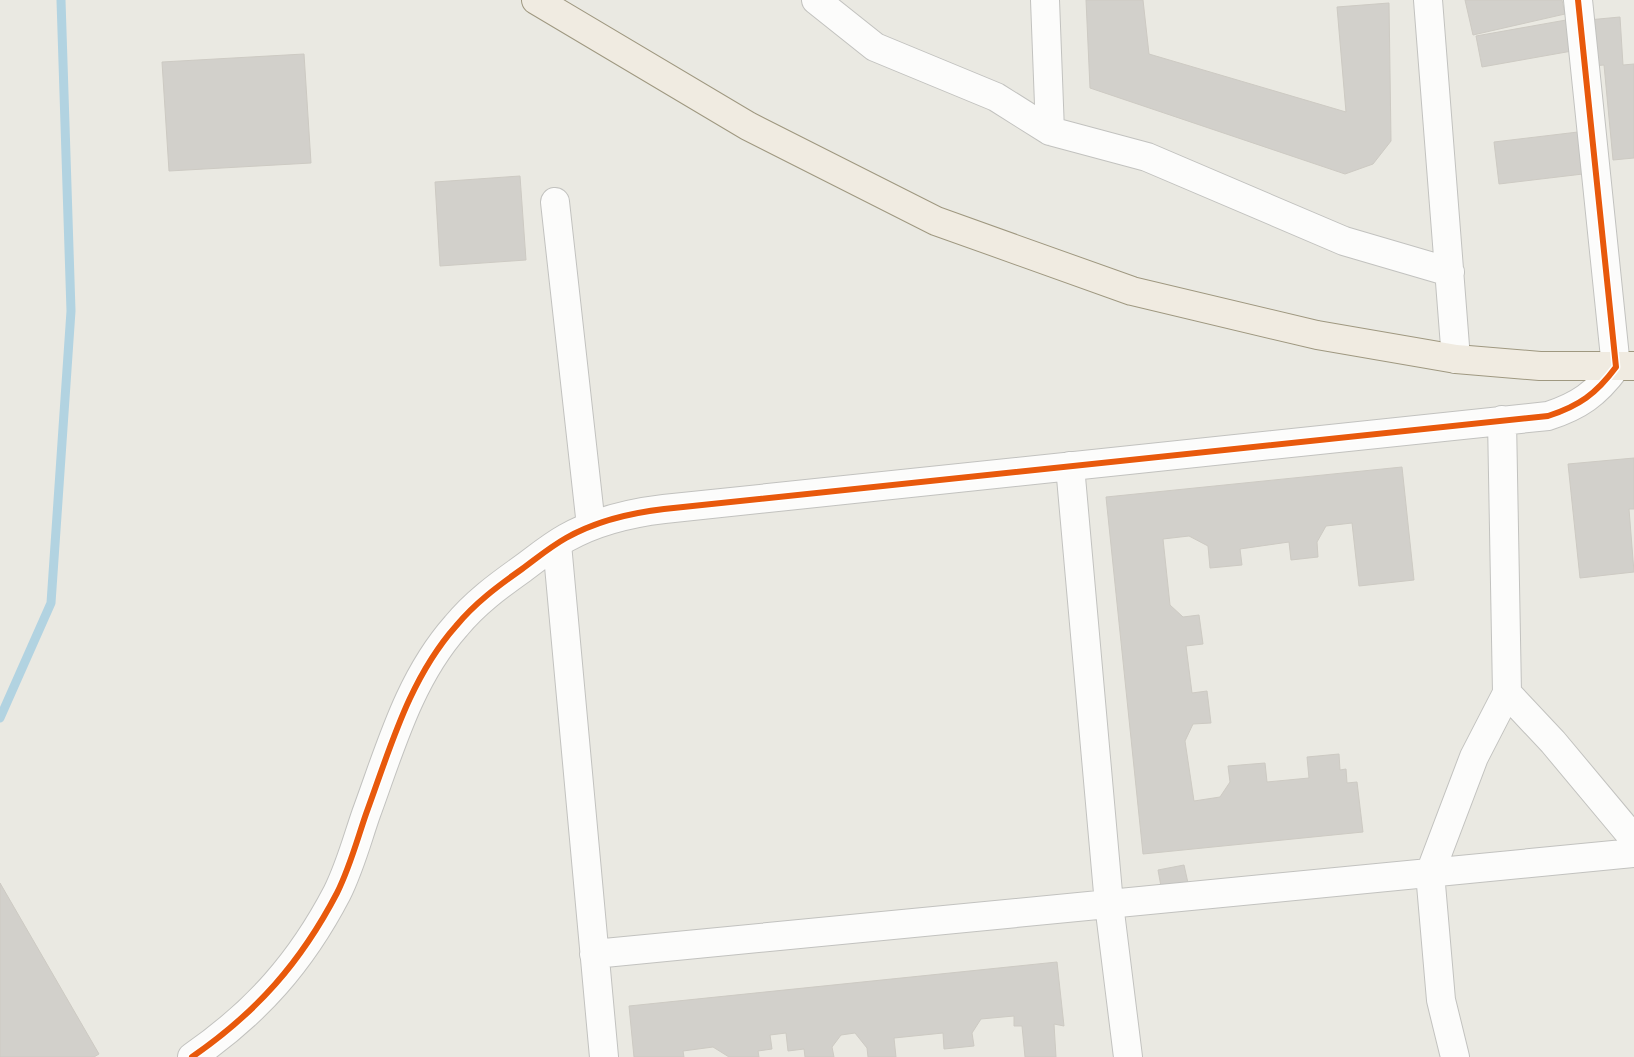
<svg xmlns="http://www.w3.org/2000/svg" width="1634" height="1057" font-family="Jost,sans-serif">
<style>
.lines{fill:none;stroke-linecap:round;stroke-linejoin:round}
.stream{stroke:#b2d3e1;stroke-width:9}
.building{fill:#d2d0cb;stroke:#cdcac3}
.minor-casing{stroke:#c2c2bf;stroke-width:30}
.major-casing{stroke:#9f9880;stroke-width:30}
.minor{stroke:#fcfcfb;stroke-width:28}
.major{stroke:#f0ebe1;stroke-width:28}
.cycleway-casing{stroke:#fff;stroke-width:9}
.cycleway{stroke:#e8590c;stroke-width:6}
</style>
<rect width="100%" height="100%" fill="#eae9e2"/>
<g class="lines">
<path class="stream" d="M0,718L51,603L71,311L61,0"/>
</g>
<path class="building" d="M1086,0H1143L1149,54L1346,112L1337,7L1389,3L1391,141L1373,164L1345,174L1090,88Z
M1465,0H1562L1565,14L1473,35Z
M1620,17L1623,65L1634,64V158L1613,160L1604,65L1592,66L1588,20Z
M1566,20L1572,51L1482,67L1476,36Z
M304,54L311,163L169,171L162,62Z
M1578,132L1583,174L1499,184L1494,142Z
M520,176L526,260L440,266L435,182Z
M1634,458V509H1629L1634,572L1580,578L1568,464Z
M1402,467L1414,580L1359,586L1352,523L1326,526L1317,542L1318,557L1291,560L1289,542L1240,549L1242,565L1210,568L1208,546L1189,536L1163,539L1170,605L1183,617L1199,615L1203,644L1186,646L1192,693L1207,691L1211,723L1193,724L1185,741L1194,801L1220,797L1230,782L1228,766L1265,763L1267,782L1309,778L1307,757L1339,754L1340,770L1346,769L1347,783L1357,782L1363,832L1143,854L1106,497Z
M1184,865L1190,892L1163,897L1158,870Z
M0,883L99,1054L94,1057H0Z
M1057,962L1064,1026L1054,1024L1056,1057H1025L1022,1026H1014V1016L981,1019L972,1033L974,1046L944,1049L943,1033L894,1038L896,1057H868L867,1048L855,1033L841,1035L832,1047L834,1057H805L804,1049L788,1051L786,1033L770,1035L772,1049L758,1051L759,1057H729L713,1047L683,1051L684,1057H634L629,1006Z"/>
<g class="lines">
<defs>
<path id="minor" d="M816,0L875,47L996,97L1050,131L1147,157L1344,241L1450,272
M1045,0L1050,131
M1428,0L1456,359
M555,202L591,526
M1070,466L1109,904L1128,1057
M557,544L604,1057
M1507,693L1553,742L1634,839
M594,954L1634,853
M192,1057C257,1012 301,962 337,893C350,867 357,840 366,814C390,749 409,679 456,626C475,603 498,586 522,569C537,558 550,547 566,538C596,521 630,513 664,509L1548,416C1579,406 1596,394 1616,367L1578,0
M1455,1057L1441,1000L1430,873L1474,757L1507,693L1502,420"/>
<path id="major" d="M536,0L748,126L936,221L1132,291L1317,335L1456,359L1540,366H1634"/>
</defs>
<use href="#minor" class="minor-casing"/>
<use href="#major" class="major-casing"/>
<use href="#minor" class="minor"/>
<use href="#major" class="major"/>
<defs>
<path id="cycleway" d="M192,1057C257,1012 301,962 337,893C350,867 357,840 366,814C390,749 409,679 456,626C475,603 498,586 522,569C537,558 550,547 566,538C596,521 630,513 664,509L1548,416C1579,406 1596,394 1616,367L1578,0"/>
</defs>
<use href="#cycleway" class="cycleway-casing"/>
<use href="#cycleway" class="cycleway"/>
</g>
</svg>
